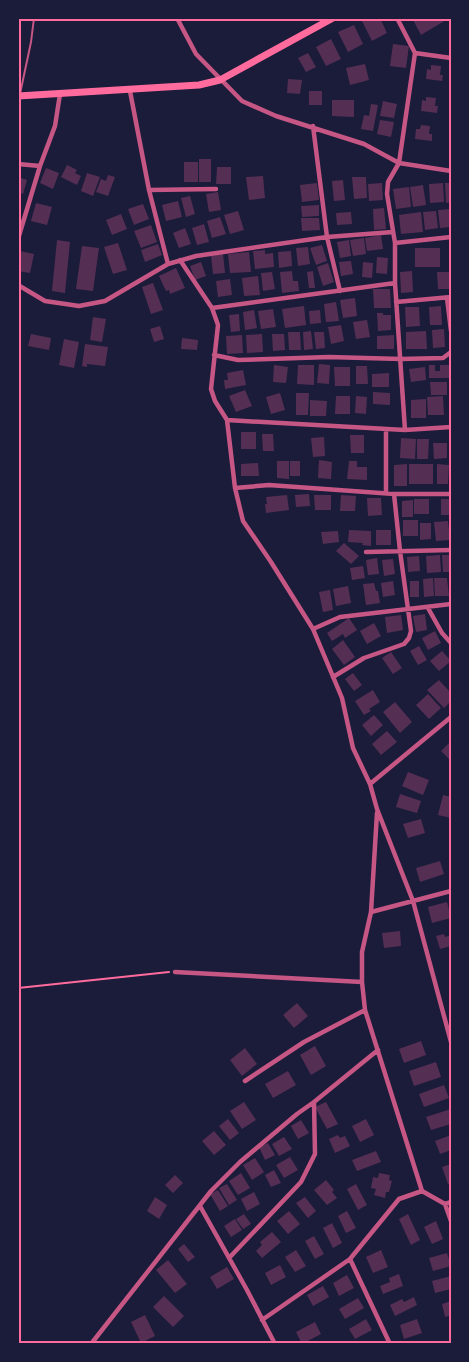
<svg xmlns="http://www.w3.org/2000/svg" width="469" height="1362" font-family="Inter,sans-serif">
<style>
.building{fill:#542f53}
.lines{fill:none;stroke-linecap:round;stroke-linejoin:round}
.path{stroke:#ff6b9d;stroke-width:2}
.service{stroke:#c65784;stroke-width:2}
.minor{stroke:#c65784;stroke-width:4.5}
.secondary{stroke:#ff6b9d;stroke-width:7}
.neatline{fill:none;stroke:#ff6b9d;stroke-width:2}
</style>
<rect width="100%" height="100%" fill="#1b1b3a"/>
<path class="building" d="M368,18H380L387,33L372,41L362,21Z
M412,18H445L446,20L421,35Z
M354,25L363,44L348,52L338,32Z
M331,39L341,59L326,66L316,47Z
M393,44L409,46L406,68L390,66Z
M308,53L316,67L306,72L298,58Z
M365,64L369,80L350,85L346,68Z
M431,65L441,66L440,75H443L442,81L426,79L427,69L431,70Z
M288,79L302,80L300,94L287,93Z
M309,91H322V105H309Z
M426,97L436,98L435,106H438L437,113L421,111L422,100L426,101Z
M332,100H354V117L332,116Z
M383,101L397,104L394,118L380,116Z
M371,104L378,105L373,131L361,129L364,115L369,116Z
M380,120L394,122L391,137L377,134Z
M421,125L430,126L429,134H432V141L415,139L416,129H420Z
M199,159H211V182H199Z
M184,162H198V182H184Z
M67,165L77,170L75,173L81,176L77,185L61,177Z
M217,167H231V184H216Z
M46,168L59,173L53,189L40,183Z
M87,173L100,177L93,196L81,191Z
M108,175L115,177L108,196L96,192L101,179L106,181Z
M263,176L265,198L249,200L246,177Z
M18,177L27,180L23,194L18,192Z
M352,177H366L367,198L354,199Z
M343,180L345,200L334,201L332,181Z
M317,183L319,200L302,202L300,185Z
M382,183L383,200L369,201L368,184Z
M443,183L444,202L430,203L429,184Z
M445,183H451V202L446,203Z
M423,185L426,205L413,207L410,187Z
M409,187L411,207L396,209L393,189Z
M218,192L221,210L209,212L206,194Z
M190,196L195,214L186,217L181,198Z
M178,201L182,217L166,221L162,205Z
M36,203L52,207L47,225L31,221Z
M143,204L149,219L134,225L128,209Z
M319,205V216L302,217L301,206Z
M384,208L386,229L374,230L373,209Z
M451,209V227L440,228L438,210Z
M238,211L244,230L230,234L224,215Z
M436,211L438,228L425,230L423,212Z
M351,212L352,224L337,225L336,213Z
M421,212L423,232L401,234L399,215Z
M121,214L127,229L112,235L106,220Z
M220,217L226,234L212,238L207,221Z
M301,218H319L320,230L302,231Z
M204,224L209,242L197,245L192,228Z
M151,225L157,242L141,248L134,231Z
M185,228L191,244L179,248L173,233Z
M381,235L383,249L367,251L365,238Z
M364,238L366,254L353,256L350,240Z
M57,240L70,242L65,293L52,291Z
M349,240L351,256L340,258L337,242Z
M118,243L127,270L113,274L104,247Z
M158,244L162,255L145,262L141,250Z
M322,245L327,261L316,265L310,248Z
M82,246L99,248L93,291L76,289Z
M308,247L310,264L298,266L296,248Z
M415,248H440V267H415Z
M265,250V254L273,253L274,267L255,269L253,251Z
M20,251L34,254L30,273L18,271V260Z
M291,251L292,266L279,268L278,252Z
M249,252L251,272L230,273L228,254Z
M223,254L225,273L213,274L211,256Z
M377,257L388,258L387,274L376,273Z
M351,261L353,274L341,276L339,262Z
M201,262L206,276L195,280L190,266Z
M363,262L373,263L372,278L362,277Z
M328,263L334,282L323,286L317,267Z
M176,268L185,288L170,294L169,290L166,291L159,276Z
M292,271L293,281H298L299,291L282,293L280,272Z
M313,271L315,288H309L307,272Z
M412,271L413,292L401,293L400,272Z
M272,272L275,289L263,291L261,273Z
M437,272H449L450,289H438Z
M258,276L260,295L244,296L242,278Z
M230,279L232,295L218,297L216,281Z
M153,283L163,310L151,314L142,287Z
M373,289H390L391,308H374Z
M355,298L357,316L343,318L340,300Z
M336,302L339,321L326,322L324,304Z
M304,306L306,325L285,328L282,309Z
M441,306L442,325H430L429,307Z
M405,307H419L420,326L406,327Z
M273,309L276,327L261,329L258,311Z
M254,310L257,328L245,330L243,312Z
M320,310L321,323L310,324L309,311Z
M377,313H383V315H391V330L378,331Z
M239,314L240,331L231,332L229,315Z
M93,317L106,319L102,342L90,340Z
M367,320L370,337L356,339L353,322Z
M341,325L344,341L331,344L328,327Z
M160,326L164,339L154,342L150,329Z
M444,329L445,347L433,348L432,330Z
M311,331L313,349L304,350L303,332Z
M426,331L427,349H406V332Z
M288,332H300L301,350H289Z
M314,332H324L325,348L316,349Z
M31,334L51,338L49,350L28,346Z
M262,334L263,352L247,353L246,335Z
M272,334H284L285,350L273,351Z
M242,335L243,353L227,354L226,336Z
M394,335V349H377V336Z
M182,338L198,340L197,350L181,349Z
M64,339L79,342L74,368L59,365Z
M85,344L108,347L105,366L87,364V367L82,366Z
M319,364L330,365L329,384L317,383Z
M274,365L288,367L286,383L273,382Z
M298,365H314V385L297,384Z
M429,365H435V371H440V365H449V378H429Z
M356,366H367L368,384H356Z
M334,367H350V386H335Z
M425,367L426,380L411,382L409,369Z
M243,370L246,385L225,389L224,380H228L227,373Z
M389,373V387H372V374Z
M430,382H447V395H431Z
M245,390L252,406L236,412L229,396Z
M373,392L390,393V405L373,404Z
M280,393L285,410L271,414L266,397Z
M296,393H309L308,415H296Z
M336,396H350V414H335Z
M356,396L367,397L366,414L355,413Z
M443,396L444,415H428L427,397Z
M426,399V418H411V400Z
M310,400L327,401L326,416H310Z
M241,432H256V449H241Z
M262,434H273L274,451H263Z
M350,435H364V453H351Z
M324,437L325,456L313,457L311,438Z
M401,438L416,439L415,459L400,458Z
M417,439H429L428,459H417Z
M433,443H447V458L434,459Z
M319,460L332,462L331,479L318,478Z
M277,461H289V479L277,478Z
M290,461H300V476H290Z
M349,461H357V467H367V480L347,479Z
M258,463L259,476H241V464Z
M407,464V486H394V465Z
M409,464H433V484H409Z
M437,464L449,465L448,484H437Z
M309,494L310,506L296,507L295,495Z
M287,495L289,510L266,513L265,504H267L266,497Z
M314,495H331V510H315Z
M341,495L356,496L355,511H340Z
M367,498H381L382,515L368,516Z
M414,499H429V514H414Z
M441,499H451V515H441Z
M413,500V517H402V501Z
M403,520H418V536H403Z
M448,521L450,540L436,541L434,522Z
M420,523H431V539L420,540Z
M349,530L371,531V546L362,545L363,543L348,542Z
M376,530H391V545H376Z
M338,531L339,542L323,544L321,532Z
M344,543L359,556L351,564L336,551Z
M440,555L441,572L427,573L426,556Z
M442,555H451V572H443Z
M419,556L420,571L408,572L407,557Z
M377,558L379,574L368,575L366,560Z
M393,559L395,574L384,576L382,560Z
M363,566L365,578L352,580L350,568Z
M433,578L434,596L424,597L423,579Z
M434,578H447L449,596H435Z
M393,581L395,595L383,597L381,583Z
M410,581H419V597H410Z
M374,583L376,591H378L380,603L366,605L363,584Z
M348,586L351,603L336,606L333,589Z
M330,590L333,610L323,612L319,592Z
M425,614L427,630L416,632L413,616Z
M401,615L403,630L387,633L385,617Z
M349,618L357,630L345,638L343,634L332,641L327,633Z
M374,623L381,636L367,644L360,631Z
M435,631L441,643L428,650L422,638Z
M343,640L355,657L344,665L332,649Z
M419,646L427,660L418,665L410,651Z
M442,651L451,661L439,671L430,661Z
M391,652L402,668L393,674L382,658Z
M353,673L362,685L354,691L345,679Z
M439,680L451,693V701L444,708L427,690Z
M373,690L380,702L369,709L371,711L364,715L355,701Z
M428,694L441,708L429,719L416,705Z
M395,702L412,722L400,733L383,712Z
M374,715L383,725L371,736L362,725Z
M387,731L397,742L381,755L372,744Z
M451,741V761L441,751Z
M408,772L429,780L423,795L402,786Z
M400,794L421,801L417,813L396,807Z
M443,795L451,797V818L438,815Z
M421,819L425,833L408,838L403,824Z
M440,861L444,874L420,882L416,868Z
M447,902L451,918L432,923L428,907Z
M400,931L401,946L384,948L382,933Z
M444,934L445,937L451,935V946L440,949L436,936Z
M297,1003L308,1016L294,1028L283,1015Z
M421,1041L426,1055L404,1063L399,1049Z
M315,1046L326,1066L311,1075L300,1055Z
M245,1048L257,1064L242,1076L230,1060Z
M436,1062L441,1077L414,1086L409,1071Z
M288,1071L296,1085L273,1098L265,1084Z
M444,1085L449,1098L424,1107L419,1094Z
M244,1102L256,1120L242,1129L230,1111Z
M326,1102L338,1124L327,1129L315,1107Z
M451,1109V1124L431,1130L426,1117Z
M228,1119L239,1133L230,1140L219,1126Z
M366,1119L374,1135L360,1142L352,1126Z
M301,1120L309,1133L298,1139L291,1126Z
M214,1131L226,1145L214,1155L202,1141Z
M338,1135L340,1138L345,1136L350,1146L335,1153L329,1139Z
M451,1135V1150L440,1154L435,1141Z
M284,1137L292,1149L279,1156L272,1144Z
M268,1143L275,1155L265,1160L259,1147Z
M376,1151L381,1162L357,1171L352,1160Z
M290,1157L298,1170L284,1178L276,1165Z
M255,1158L264,1172L252,1180L243,1165Z
M451,1164V1183L448,1184L442,1167Z
M274,1170L281,1183L271,1187L265,1175Z
M241,1173L250,1188L238,1195L229,1181Z
M379,1173L390,1175L389,1180L392,1181L389,1192H386L385,1198L374,1195L376,1189L371,1188L373,1177L378,1178Z
M175,1175L183,1183L173,1193L165,1185Z
M326,1180L334,1190L332,1192L337,1198L327,1205L314,1190Z
M227,1184L237,1200L229,1205L219,1188Z
M356,1184L367,1205L358,1210L347,1189Z
M218,1190L228,1206L220,1211L210,1194Z
M254,1192L260,1204L247,1211L241,1199Z
M155,1197L167,1205L159,1219L147,1211Z
M305,1197L316,1211L308,1218L296,1203Z
M289,1211L300,1224L288,1234L277,1221Z
M347,1211L356,1228L346,1233L338,1216Z
M244,1214L251,1224L243,1229L236,1219Z
M408,1214L420,1240L411,1245L399,1219Z
M235,1219L242,1230L231,1237L224,1226Z
M436,1221L443,1239L432,1244L424,1227Z
M332,1223L342,1243L333,1248L323,1228Z
M272,1232L281,1242L262,1258L256,1251L262,1245L260,1242Z
M314,1236L324,1254L315,1259L305,1241Z
M184,1244L195,1257L188,1262L178,1249Z
M296,1250L306,1266L295,1272L285,1257Z
M381,1250L388,1267L373,1273L366,1257Z
M447,1253L451,1266L433,1271L429,1258Z
M168,1260L187,1284L175,1293L156,1270Z
M280,1265L286,1277L271,1285L265,1273Z
M227,1267L234,1279L217,1289L210,1277Z
M399,1274L403,1286L383,1294L380,1286L390,1282L389,1278Z
M347,1275L354,1288L339,1296L333,1283Z
M451,1276V1289L435,1293L432,1281Z
M323,1286L329,1297L313,1306L307,1295Z
M164,1296L184,1316L173,1327L153,1307Z
M414,1297L417,1305L395,1316L390,1305L402,1299L404,1302Z
M358,1298L364,1308L345,1319L339,1309Z
M451,1301V1315L445,1317L442,1304Z
M145,1315L155,1336L141,1343L131,1322Z
M366,1319L372,1330L355,1339L349,1329Z
M417,1319L422,1333L404,1339L400,1325Z
M315,1322L321,1334L302,1344L296,1332Z"/>
<g class="lines">
<path class="path" d="M18,988L169,972"/>
<path class="service" d="M20,94L31,42L34,18"/>
<path class="minor" d="M177,18L196,54L242,101L276,116L364,144L399,163L451,171
M397,18L415,53L399,163L388,182L387,194L395,243V283L405,430
M415,53L451,58
M130,91L149,190L168,264
M313,126L327,237L340,291
M18,164L40,166L55,126L60,94
M149,190L216,189
M18,239L40,166
M395,243L451,237
M180,260L212,308L218,325L211,389L215,401L227,420L235,488L243,521L271,562L313,629L342,698L353,748L370,784L377,809L413,901L451,1042
M18,285L45,301L79,306L105,301L168,264L196,256L327,237L393,232
M447,298L451,331
M396,302L451,297
M212,308L395,283
M214,355L238,360L329,357L401,359L443,358L451,352
M227,420L405,430L451,427
M235,488L269,485L394,494H451
M386,493V429
M366,552L451,550
M428,608L442,633L451,643
M313,629L340,617L451,604
M333,677L364,658L404,644L409,638L411,631L400,551L394,494
M370,784L451,717
M377,813L371,912L362,952V982L365,1010L422,1191L445,1204L451,1202
M371,912L451,891
M175,972L362,982
M245,1081L304,1042L365,1010
M445,1204L451,1221
M200,1206L247,1290L275,1344
M229,1258L301,1182L315,1154L314,1102
M350,1259L390,1344
M262,1320L350,1259L399,1199L422,1191
M91,1344L211,1191L240,1162L297,1114L314,1102L378,1050"/>
<path class="secondary" d="M18,96L199,85L220,80L333,18"/>
</g>
<rect width="469" height="1362" fill="none" stroke="#1b1b3a" stroke-width="39"/>
<rect x="20" y="20" width="430" height="1322" class="neatline"/>
</svg>
